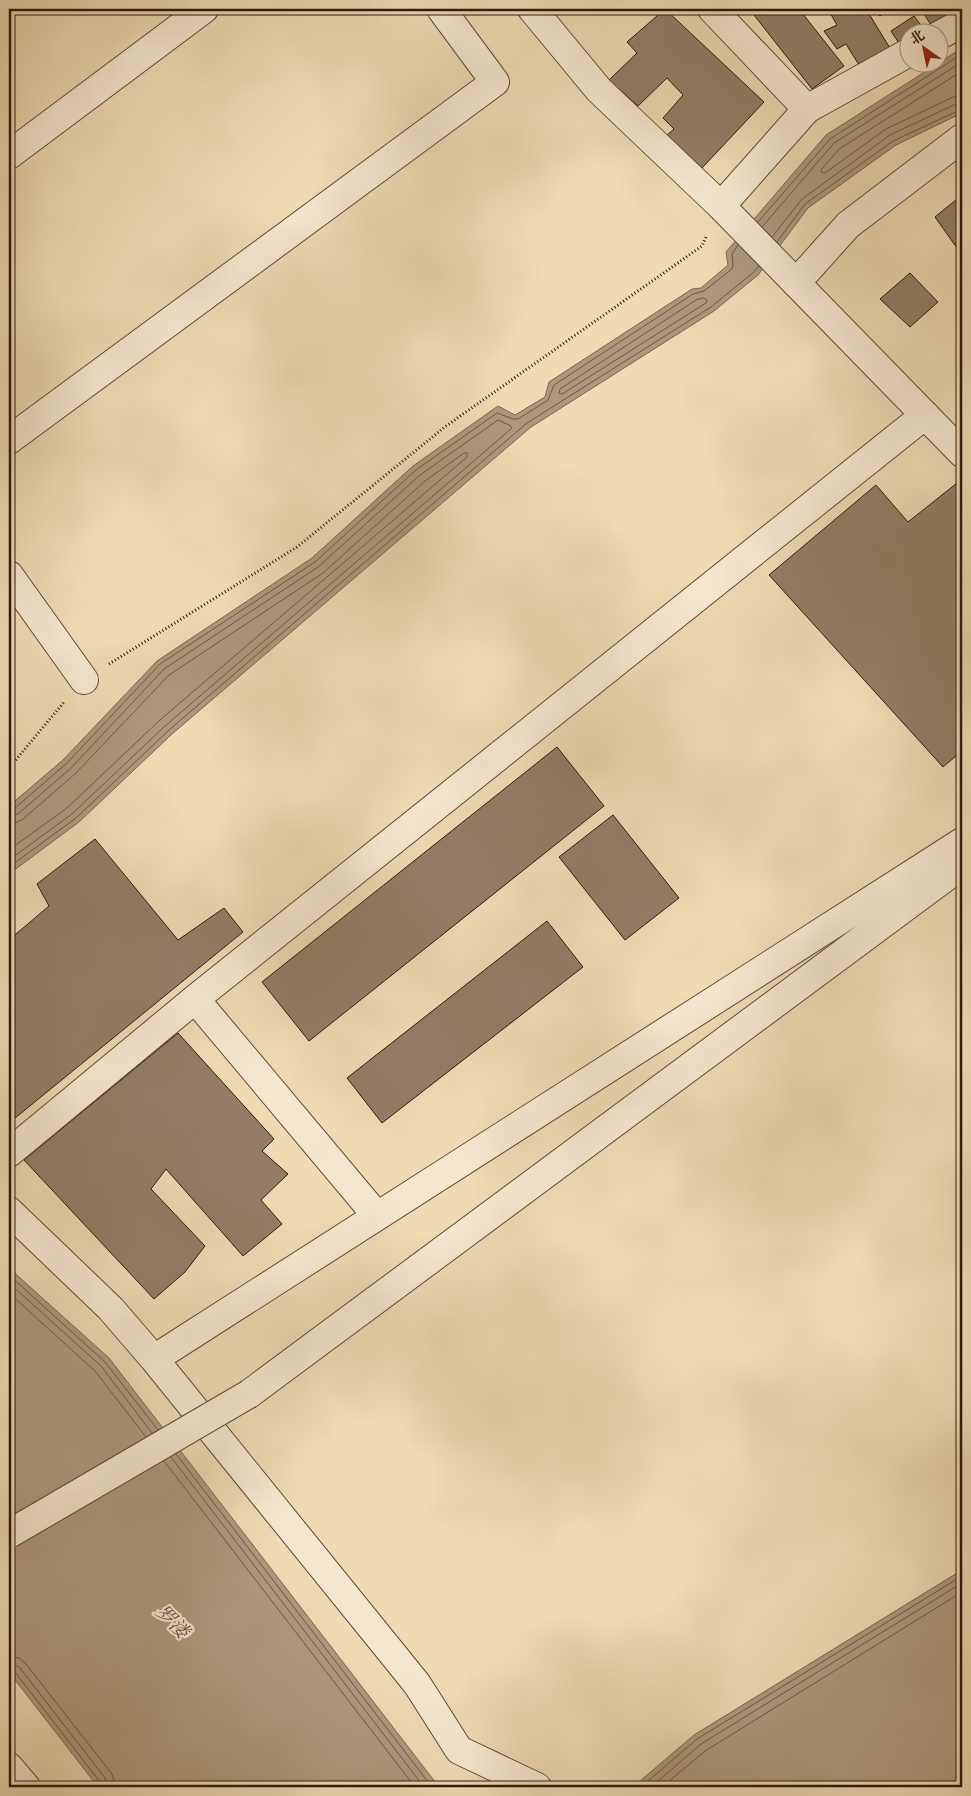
<svg xmlns="http://www.w3.org/2000/svg" width="971" height="1796" font-family="'EB Garamond','Noto Serif SC',serif">
<style>
.water{fill:#ae987c;stroke:#7c6550}
.lines{fill:none;stroke-linecap:round;stroke-linejoin:round}
.shore{stroke:#6f5846;stroke-width:1}
.building{fill:#937d65;stroke:#30180f}
.minor-casing{stroke:#604838;stroke-width:30}
.tertiary-casing{stroke:#604838;stroke-width:30}
.path{stroke:#30180f;stroke-width:3;stroke-dasharray:1 2.5;stroke-linecap:butt}
.minor{stroke:#f5e7ce;stroke-width:28}
.tertiary{stroke:#f5e7ce;stroke-width:28}
.tertiary-bridge-casing{stroke:#604838;stroke-width:30;stroke-linecap:butt}
.tertiary-bridge{stroke:#f5e7ce;stroke-width:28}
.labels{text-anchor:middle;stroke-width:4.5;stroke-linejoin:round;paint-order:stroke}
.water-label{font-size:19px;font-style:italic;fill:#624b3b;stroke:#f5e7ce}
</style>
<rect width="100%" height="100%" fill="#efdab4"/>
<filter id="stains"><feTurbulence type="fractalNoise" baseFrequency=".004" numOctaves="4"/><feColorMatrix values="0 0 0 0 .2 0 0 0 0 .09 0 0 0 0 .02 0 0 0 .5 -.17"/></filter>
<radialGradient id="worn" r=".72"><stop offset=".6" stop-color="#630" stop-opacity="0"/><stop offset="1" stop-color="#630" stop-opacity=".3"/></radialGradient>
<path class="water" d="M962,48V113L896,145L808,208L758,275L714,311L531,427L172,734L79,822L9,874V806L63,760L157,661L312,558L413,466L498,406L515,415L545,397L549,382L692,289L701,288L728,265L726,252L826,135Z
M9,1268L109,1358L439,1787H98L9,1672Z
M962,1570V1787H633L694,1735Z"/>
<g class="lines">
<path class="shore" d="M962,71L839,149L821,170V172L825,173L886,129L953,97L962,96
M758,222L830,139L962,54
M762,227L834,143L962,62
M772,237L802,199L890,135L956,104L962,103
M777,242L805,204L893,141L962,109
M704,298L707,300L706,303L562,394L559,393L560,389L696,300Z
M9,810L14,809L67,763L160,664L315,562L416,470L497,413L513,419H518L548,400L554,385L693,294L704,291L732,269L733,265L732,254L738,245
M9,816L18,814L71,768L164,669L318,567L420,475L498,420L511,426V429L165,726L72,814L9,860
M9,824L15,823L22,820L76,773L169,675L323,573L425,481L464,453H467V457L160,720L67,808L9,850
M9,867L76,818L169,730L527,423L711,307L754,272L759,266
M9,1275L105,1362L158,1430
M9,1283L101,1366L152,1433
M9,1293L95,1371L146,1437
M176,1454L432,1787
M171,1457L424,1787
M164,1461L415,1787
M9,1656L19,1658L26,1664L112,1774L116,1787
M9,1664H14L20,1668L105,1778L108,1787
M9,1670L15,1672L100,1782L102,1787
M641,1787L697,1739L962,1576
M651,1787L701,1744L962,1583
M662,1787L705,1751L962,1592"/>
</g>
<path class="building" d="M665,9L764,102L702,168L666,136L674,129L663,118L683,95L667,78L638,106L609,80L637,53L627,42Z
M762,9H799L844,66L812,89L754,15Z
M833,9H866L893,53L864,73L846,44L837,49L824,31L837,25L829,11Z
M875,9H889L880,16Z
M921,9H960L931,25Z
M914,16L926,32H908V44L902,48L891,31Z
M962,195V255L935,217Z
M910,273L938,302L910,327L880,299Z
M957,483L962,489V751L943,767L769,575L876,485L908,522Z
M557,747L604,806L309,1041L262,982Z
M613,815L679,898L625,940L559,857Z
M95,839L178,940L224,908L243,932L9,1123V940L49,906L37,884Z
M547,921L583,967L382,1123L347,1078Z
M178,1033L274,1139L262,1151L288,1174L261,1200L282,1224L243,1256L166,1169L151,1189L205,1246L185,1272L154,1299L24,1160Z"/>
<g class="lines">
<defs>
<path id="minor" d="M712,9L807,109L721,206
M938,36L962,23
M807,109L908,53
M9,155L204,9
M796,283L848,225L962,138
M9,440L495,82L441,9
M9,575L84,680
M9,1153L195,999
M9,1211L111,1309L154,1359L417,1684L459,1750L537,1787
M377,1216L195,999L925,415
M154,1359L962,842
M9,1767L26,1787"/>
<path id="tertiary" d="M532,9L599,90L721,206L962,453
M249,1394L962,865"/>
</defs>
<use href="#minor" class="minor-casing"/>
<use href="#tertiary" class="tertiary-casing"/>
<path class="path" d="M109,664L297,547L446,426L702,246L707,235
M9,768L65,701"/>
<use href="#minor" class="minor"/>
<use href="#tertiary" class="tertiary"/>
<defs>
<path id="tertiary-bridge" d="M9,1534L249,1394"/>
</defs>
<use href="#tertiary-bridge" class="tertiary-bridge-casing"/>
<use href="#tertiary-bridge" class="tertiary-bridge"/>
</g>
<g class="labels">
<g class="water-label">
<text transform="translate(173 1621) rotate(45)" y="7">罗溇</text>
</g>
</g>
<rect width="971" height="1796" fill="none" stroke="#efdab4" stroke-width="30"/>
<rect x="10" y="10" width="951" height="1776" fill="none" stroke="#30180f" stroke-width="2.5"/>
<rect x="15" y="15" width="941" height="1766" fill="none" stroke="#30180f"/>
<g transform="translate(924 48) rotate(327)"><circle r="24" fill="#f5e7ce" stroke="#a69482"/>
<path d="M0-4L9 19L0 12L-9 19Z" fill="#8f2418"/>
<text y="-8" font-size="14" font-weight="bold" text-anchor="middle" fill="#30180f">北</text>
</g>
<rect width="100%" height="100%" filter="url(#stains)"/>
<rect width="100%" height="100%" fill="url(#worn)"/>
</svg>
